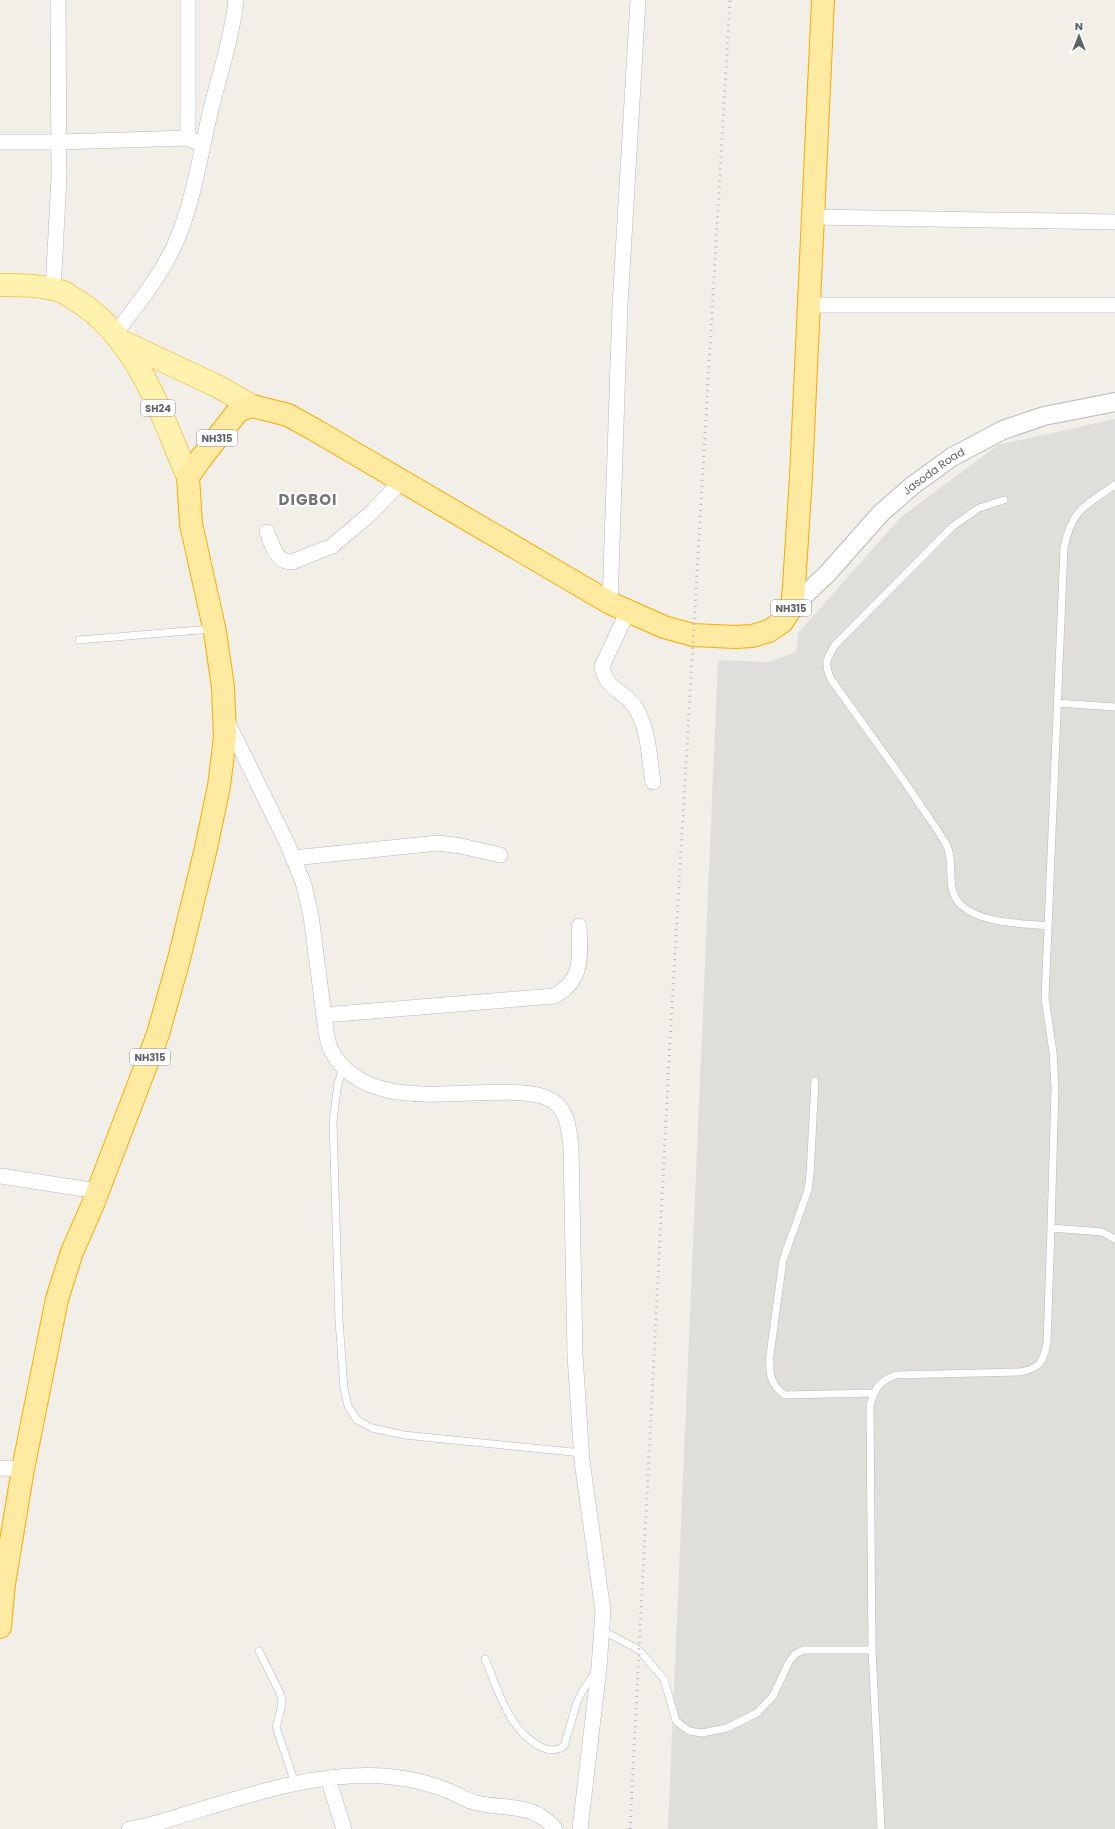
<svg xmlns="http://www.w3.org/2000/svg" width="1115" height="1829" font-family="Poppins,sans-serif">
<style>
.industrial{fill:#e0deda}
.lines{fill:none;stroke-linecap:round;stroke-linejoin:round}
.service-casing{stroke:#b5b8bc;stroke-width:8}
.minor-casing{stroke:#b5b8bc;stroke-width:16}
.tertiary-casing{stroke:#b5b8bc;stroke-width:20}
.primary-casing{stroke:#f2c960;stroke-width:24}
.trunk-casing{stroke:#f9ab00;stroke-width:24}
.service{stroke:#fff;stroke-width:7}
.minor{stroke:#fff;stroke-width:15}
.tertiary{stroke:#fff;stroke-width:18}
.primary{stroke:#fff2af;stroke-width:22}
.trunk{stroke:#feeaa1;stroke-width:22}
.rail{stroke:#b6b7b8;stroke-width:3;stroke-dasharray:1 5;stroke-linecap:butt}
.labels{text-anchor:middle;stroke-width:4;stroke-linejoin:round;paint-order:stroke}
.shield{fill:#fff;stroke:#8f9295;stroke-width:1}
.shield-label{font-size:10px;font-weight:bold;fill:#5f6368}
.street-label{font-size:11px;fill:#5f6368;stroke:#fff}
.district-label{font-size:15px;font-weight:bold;letter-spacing:1px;fill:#70757a;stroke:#fff}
</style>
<rect width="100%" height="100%" fill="#f1efe8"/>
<path class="industrial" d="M1115,419V1829H668L718,660L768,662L796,652L798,633L901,517L998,445Z"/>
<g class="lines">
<defs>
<path id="service" d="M1004,500L979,508L952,527L835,645C826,659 824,664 831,679C860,721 891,761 919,803C928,817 938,830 946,844C956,862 944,890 961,905C982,924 1021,923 1048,926
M79,640L212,629
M1057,703L1115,707
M344,1067L338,1083L333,1121L339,1320L344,1389L348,1406L357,1420L372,1428L404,1435L582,1453
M815,1081L810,1174L808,1190L783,1260L770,1355C769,1373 770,1385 785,1395L873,1393
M1051,1228L1055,1088L1053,1052L1045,998L1064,548C1071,511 1086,504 1115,485
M602,1630L639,1650L664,1679L676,1721L689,1731L702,1733L727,1728L757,1713L773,1696L789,1662L795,1654L804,1650H872L870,1406C875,1388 878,1382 896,1375L1020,1372C1040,1368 1043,1363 1047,1343L1051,1228L1102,1232L1115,1239
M872,1650L881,1829
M259,1651L279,1691L282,1699L281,1709L276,1727L295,1783
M485,1659C499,1691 508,1730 541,1747C549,1751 557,1751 564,1746L577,1702L583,1690L595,1673"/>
<path id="minor" d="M188,138V0
M0,142H59L188,138L202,145
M814,217L1115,222
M53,290L59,178L58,0
M809,305H1115
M115,334C139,302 166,270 180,232C195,193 201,150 211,109C220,73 232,37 236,0
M267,532C272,544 276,563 292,562L332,546L369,515L402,481
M610,603L620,306L638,0
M628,611L602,666C606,691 623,689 635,707C649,729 649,757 653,782
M227,721L288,845L304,885L311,916L326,1031C327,1036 328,1043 330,1048C363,1116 464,1087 523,1093C537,1094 553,1097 561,1109C569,1120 569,1134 571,1147L575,1355L582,1461L603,1611L599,1668L580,1829
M293,858L438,843L461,846L500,855
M324,1015L554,996C584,981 580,955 579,926
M0,1176L97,1191
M0,1468L23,1469
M328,1778L344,1829
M129,1829L150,1825C226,1803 313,1768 393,1777C412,1779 432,1784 449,1791C459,1795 467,1801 477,1803C506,1810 534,1802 555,1829"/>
<g id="tertiary">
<path id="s1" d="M792,607L827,574L881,513L912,486L952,457L1003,430L1044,416L1115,402"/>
</g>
<path id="primary" d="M0,285C20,285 44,285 63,292C68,294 72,298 76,300C138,338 161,415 188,477
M121,341L219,387L252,406"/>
<path id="trunk" d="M0,1627L4,1584L23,1469L57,1299L72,1252L93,1204L158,1034L179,959L206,848L219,786L225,737L223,687L215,632L191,524L188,477L199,461L238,411L252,406L288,415L315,430L610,603L664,627L693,635L735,637L752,636L769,631L782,622L792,607L794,586L801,476L823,0"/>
</defs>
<use href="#service" class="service-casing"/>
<use href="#minor" class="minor-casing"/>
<use href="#tertiary" class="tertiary-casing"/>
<use href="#primary" class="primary-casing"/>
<use href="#trunk" class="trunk-casing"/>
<use href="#service" class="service"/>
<use href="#minor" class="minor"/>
<use href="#tertiary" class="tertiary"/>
<use href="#primary" class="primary"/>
<use href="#trunk" class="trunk"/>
<path class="rail" d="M630,1829L670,1041L730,0"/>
</g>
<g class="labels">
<g class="shield">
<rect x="141" y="400" width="34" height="16" rx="3"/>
<rect x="197" y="430" width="40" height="16" rx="3"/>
<rect x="771" y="600" width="40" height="16" rx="3"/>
<rect x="130" y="1049" width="40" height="16" rx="3"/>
</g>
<g class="shield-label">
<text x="158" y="412">SH24</text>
<text x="217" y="442">NH315</text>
<text x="791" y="612">NH315</text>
<text x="150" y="1061">NH315</text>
</g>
<g class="street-label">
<text dy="4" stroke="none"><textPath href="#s1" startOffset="197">Jasoda Road</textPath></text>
</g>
<g class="district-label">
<text x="308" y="505">DIGBOI</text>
</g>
</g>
<g transform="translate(1079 36)" stroke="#ffffff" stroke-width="3" paint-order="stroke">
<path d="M0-3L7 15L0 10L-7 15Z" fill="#5f6368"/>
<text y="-6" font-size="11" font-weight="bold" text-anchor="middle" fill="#5f6368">N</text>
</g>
</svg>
